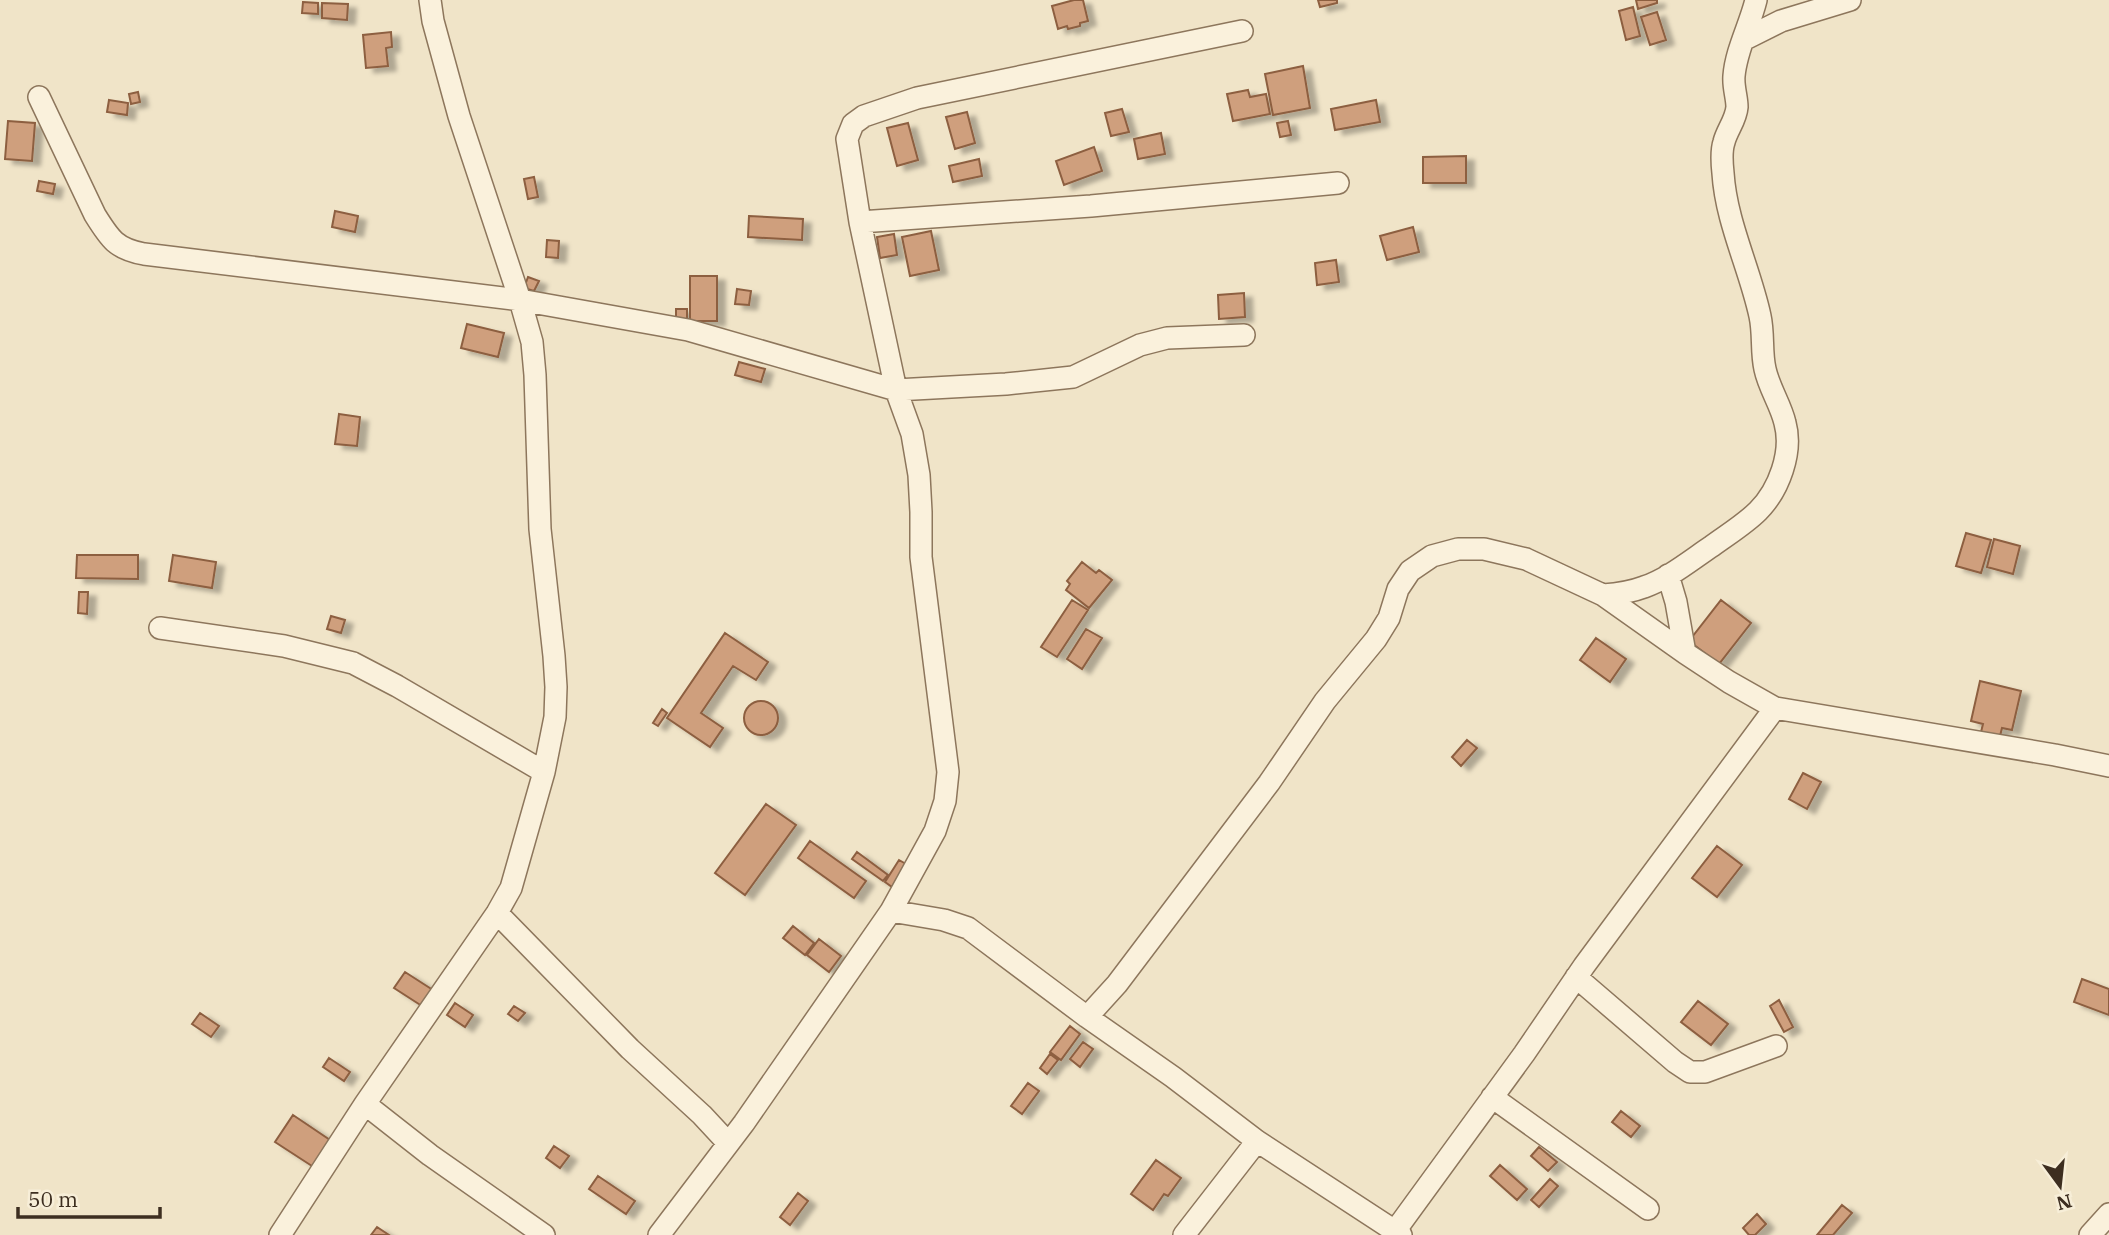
<svg xmlns="http://www.w3.org/2000/svg" width="2109" height="1235" font-family="'IBM Plex Serif',serif">
<style>
.building{fill:#cf9f7d;stroke:#8d5f41;stroke-width:2;filter:url(#shadow)}
.lines{fill:none;stroke-linecap:round;stroke-linejoin:round}
.minor-casing{stroke:#8d765c;stroke-width:24}
.minor{stroke:#faf1dc;stroke-width:21}
</style>
<defs>
<filter id="shadow"><feDropShadow dx="8" dy="4.5" stdDeviation="2" flood-color="#0004"/></filter>
</defs>
<rect width="100%" height="100%" fill="#f0e4c8"/>
<path class="building" d="M1074,0H1083L1088,21L1080,23V26L1068,29L1067,26L1058,29L1052,6Z
M1318,0H1337V3L1320,7Z
M1636,0H1657V3L1638,9Z
M303,2L318,3V14L302,13Z
M322,3L348,4L347,20L322,18Z
M1633,7L1640,36L1626,40L1619,11Z
M1657,12L1666,40L1650,45L1641,17Z
M391,32L392,47L386,48L388,66L366,68L363,35Z
M1303,66L1310,108L1273,115L1265,74Z
M1248,90L1250,97L1266,94L1270,114L1233,121L1227,94Z
M138,92L140,102L131,104L129,94Z
M109,100L128,103L127,115L107,112Z
M1376,100L1380,122L1335,130L1331,109Z
M1122,109L1129,132L1111,136L1105,113Z
M967,112L975,143L955,149L946,117Z
M8,121L35,123L32,161L5,159Z
M1288,121L1291,135L1280,137L1277,123Z
M908,123L918,160L897,166L887,128Z
M1161,133L1165,154L1138,159L1134,139Z
M1094,147L1102,171L1064,185L1056,161Z
M1466,156V183H1423V157Z
M979,159L982,176L953,182L949,166Z
M534,177L538,197L528,199L524,179Z
M39,181L55,184L53,194L37,191Z
M335,211L358,216L355,232L332,227Z
M749,216L803,219L802,240L748,237Z
M1413,227L1419,252L1387,260L1380,236Z
M931,231L939,270L910,276L902,237Z
M894,234L897,255L880,258L877,237Z
M547,240L559,241L558,258L546,257Z
M1336,260L1339,282L1317,285L1315,263Z
M690,276H717V321H690Z
M528,277L539,281L534,291L524,288Z
M737,289L751,291L749,305L735,304Z
M1244,293L1245,317L1219,319L1218,295Z
M676,309H687V325L676,326Z
M467,324L504,333L498,357L461,348Z
M739,362L765,369L761,382L735,375Z
M339,414L360,417L357,446L335,444Z
M1966,533L1991,540L1981,573L1956,566Z
M1994,539L2020,546L2013,574L1987,567Z
M77,555H138V579L76,578Z
M173,555L216,562L212,588L169,581Z
M1082,562L1096,573L1099,570L1112,580L1089,608L1066,590L1070,584L1067,581Z
M79,592H88L87,614L78,613Z
M1072,600L1088,610L1057,657L1041,647Z
M1721,600L1751,623L1719,664L1689,641Z
M331,616L345,620L341,633L327,629Z
M1086,629L1102,638L1082,669L1067,659Z
M725,633L768,662L756,680L733,666L701,713L723,728L710,747L667,718Z
M1596,638L1626,659L1610,682L1580,660Z
M1980,681L2021,691L2012,730L2002,728L2000,736L1981,732L1983,724L1971,721Z
M744 718a17 17 0 1 1 34 0a17 17 0 1 1-34 0Z
M662,709L667,713L658,726L653,723Z
M1467,740L1477,748L1461,766L1452,757Z
M1803,773L1821,782L1807,809L1789,799Z
M766,804L796,825L745,895L715,873Z
M810,841L866,881L854,898L798,858Z
M1717,846L1742,865L1717,897L1692,878Z
M857,852L888,875L883,881L852,859Z
M899,860L906,864L892,887L885,882Z
M793,926L814,943L805,955L783,938Z
M819,939L841,956L829,972L807,955Z
M405,972L436,992L425,1008L394,988Z
M2082,979L2109,989V1015L2074,1002Z
M1779,1000L1793,1027L1784,1032L1770,1006Z
M1698,1001L1728,1024L1711,1045L1681,1022Z
M455,1003L473,1015L465,1027L447,1015Z
M514,1006L525,1013L518,1021L508,1014Z
M200,1013L219,1026L211,1037L192,1024Z
M1070,1026L1080,1034L1061,1060L1050,1052Z
M1083,1042L1093,1049L1080,1067L1070,1059Z
M1050,1054L1058,1060L1047,1074L1040,1068Z
M329,1058L350,1072L344,1081L323,1067Z
M1028,1083L1039,1091L1022,1114L1011,1106Z
M1621,1111L1640,1126L1631,1137L1612,1122Z
M293,1115L333,1142L315,1168L275,1142Z
M554,1146L569,1156L560,1168L546,1158Z
M1539,1147L1557,1162L1548,1171L1531,1156Z
M1156,1160L1181,1178L1168,1196L1164,1194L1153,1210L1131,1194Z
M1500,1165L1527,1189L1517,1200L1490,1176Z
M598,1176L635,1201L626,1214L589,1189Z
M1550,1179L1558,1186L1539,1207L1531,1200Z
M798,1193L808,1201L790,1225L780,1217Z
M1842,1205L1852,1213L1833,1235H1817Z
M1757,1214L1766,1224L1755,1235H1749L1743,1228Z
M377,1227L389,1235H371Z"/>
<g class="lines">
<defs>
<path id="minor" d="M1743,40L1781,21L1850,0
M39,97L95,215C110,239 116,249 144,254L520,300L688,330L896,390L1006,384L1073,377L1140,345L1167,338L1244,335
M860,222L1091,206L1338,183
M1668,575L1676,602L1685,653
M1603,595C1617,594 1631,592 1644,587C1668,579 1691,560 1712,546C1727,535 1745,524 1758,511C1779,490 1793,452 1785,423C1781,405 1769,388 1765,369C1761,352 1764,334 1760,316C1750,269 1726,222 1723,173C1722,164 1721,151 1724,142C1727,130 1736,120 1737,107C1737,97 1733,87 1734,76C1736,50 1750,25 1756,0
M160,628L284,646L353,663L397,686L544,772
M891,911L944,920L968,928L1087,1017L1173,1077L1257,1141L1401,1235
M497,913L630,1049L702,1115L728,1143
M1576,977L1675,1062L1690,1072H1705L1776,1046
M1087,1017L1117,984L1269,783L1325,701L1376,639L1389,618L1398,589L1410,571L1432,556L1458,549H1484L1526,559L1603,595L1685,653L1729,682L1775,708
M1492,1097L1648,1209
M365,1104L430,1155L544,1235
M1395,1231L1524,1054L1584,966L1775,708L2055,755L2109,766
M280,1235L365,1104L497,913L511,888L544,772L555,717L556,687L554,656L540,529L535,375L532,342L520,300L459,116L433,21L430,0
M659,1235L744,1123L891,911L935,831L945,801L948,772L921,557V512L919,475L912,434L896,390L860,222L847,139L853,124L864,116L917,98L1242,31
M1184,1235L1257,1141
M2090,1235L2109,1214"/>
</defs>
<use href="#minor" class="minor-casing"/>
<use href="#minor" class="minor"/>
</g>
<g transform="translate(2060 1186) rotate(165)" stroke="#f7eed8" stroke-width="5" paint-order="stroke">
<path d="M0-5L12 26L0 18L-12 26Z" fill="#3d2e20"/>
<text y="-10" font-size="19" font-weight="bold" text-anchor="middle" fill="#3d2e20">N</text>
</g>
<path d="M18 1207v10h142v-10" fill="none" stroke="#3d2e20" stroke-width="3.5"/>
<text x="28" y="1207" font-size="21" fill="#3d2e20" stroke="#f7eed8" stroke-width="5" paint-order="stroke">50 m</text>
</svg>
